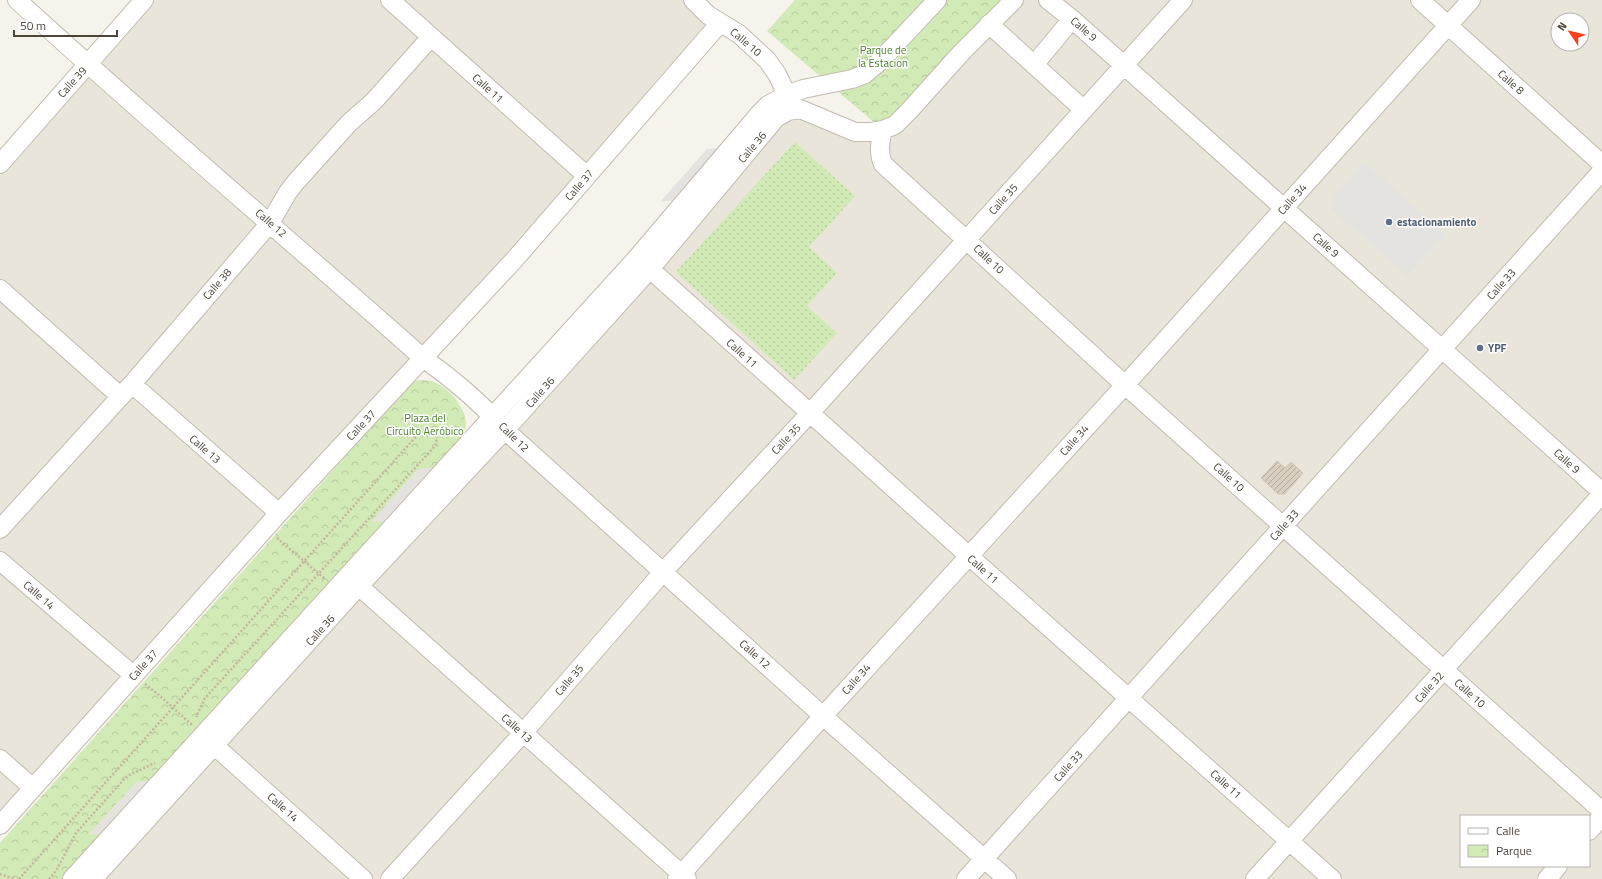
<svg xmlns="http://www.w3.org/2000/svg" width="1602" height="879" font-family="'Titillium Web',sans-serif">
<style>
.residential{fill:#eae5da;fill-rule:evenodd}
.grass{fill:url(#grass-dots)}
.park{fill:url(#park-crowns)}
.parking{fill:#e5e3e0}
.building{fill:url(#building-hatch);stroke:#d3c7b4}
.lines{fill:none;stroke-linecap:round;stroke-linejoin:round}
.minor-casing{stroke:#c2bbae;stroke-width:20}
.path{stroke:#c4b79f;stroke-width:2.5;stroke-dasharray:2 2;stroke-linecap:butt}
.minor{stroke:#fff;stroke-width:18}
.service-dot{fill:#5c6f8a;stroke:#fff;stroke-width:1.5}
.labels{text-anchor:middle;stroke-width:3;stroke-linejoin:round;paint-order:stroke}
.street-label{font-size:11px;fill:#4b4439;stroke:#fff}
.park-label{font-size:11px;fill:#4a7f2a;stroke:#fff}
.service-label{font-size:11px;font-weight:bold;fill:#4e5e75;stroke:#fff;text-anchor:start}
</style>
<defs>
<pattern id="grass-dots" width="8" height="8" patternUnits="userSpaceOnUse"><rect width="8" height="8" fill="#d2eab5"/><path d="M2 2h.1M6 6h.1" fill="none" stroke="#b6ca9c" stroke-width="1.8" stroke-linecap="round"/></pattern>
<pattern id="park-crowns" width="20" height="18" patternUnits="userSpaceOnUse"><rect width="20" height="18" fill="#d2eab5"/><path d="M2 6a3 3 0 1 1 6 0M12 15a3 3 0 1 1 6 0" fill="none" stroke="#b6ca9c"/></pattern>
<pattern id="building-hatch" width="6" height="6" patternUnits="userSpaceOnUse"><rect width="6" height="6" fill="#d8cfc1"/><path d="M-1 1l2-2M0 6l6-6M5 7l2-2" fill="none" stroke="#b1aa9e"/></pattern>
</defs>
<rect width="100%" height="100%" fill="#f6f3ec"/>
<path class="residential" d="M144,0H693L720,23L0,825V164Z
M1014,0H1602V879H93L788,111L871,132ZM1558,20H1582V44H1558ZM1461,816H1589V866H1461Z"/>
<path class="grass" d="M795,142L855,196L809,247L837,273L807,306L837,333L794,380L676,272Z"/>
<path class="park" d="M795,0H1014L883,130L767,31Z
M418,380C422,380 427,380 431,381C449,386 473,414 464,433C462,438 458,442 456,446L63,879H0V843L409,385Z"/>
<path class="parking" d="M726,147L678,200L660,202L707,149Z
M1364,162L1446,235L1407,276L1332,210L1334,196Z
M437,467L389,521L371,522L418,469Z
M154,780L107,833L88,835L136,782Z"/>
<path class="building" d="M1277,461L1285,468L1291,462L1303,473L1285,494H1278L1261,478Z"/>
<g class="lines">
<defs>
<path id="minor" d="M17,0C150,122 288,238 423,358C453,379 481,403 505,430L823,716L1007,879
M390,0L587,176
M693,0L708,15L739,34L767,60L777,74L787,95
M1048,0L1072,19L1602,492
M1420,0L1602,164
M989,24L1084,110
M1034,65L1072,19
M883,130C880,143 878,152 883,164L1125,385L1602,811
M0,164L144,0
M641,263L650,269L969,556L1332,879
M0,289L120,396
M132,384L279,513
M0,529L132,384L270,223L288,192L295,183L349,123L374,101L431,37
M0,561L133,675
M351,579L687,879
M206,738L363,879
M0,759L33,788
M0,825L279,513L515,259L720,23
M1589,831L1602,816
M72,879L635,260L760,113L768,105L787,95L803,89L852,79L865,74L878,63L937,0
M93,879L359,586L505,430L650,269L776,118L788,111L800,109L855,132H871L883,130L895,125L909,111L962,52L1014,0
M390,879L523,733L663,572L810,413L1183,0
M677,879L823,716L1125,385L1471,0
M966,879L1602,171
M1255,879L1602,494
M1547,879L1558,866"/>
</defs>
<use href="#minor" class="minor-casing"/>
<path class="path" d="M277,538L325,579
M145,684L160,696L192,725
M0,874L14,879
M19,879L421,431L426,430L434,432L437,436L436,445L205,698L196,717
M49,879L56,871L76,833L127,776L155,763"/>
<use href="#minor" class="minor"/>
</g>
<g class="service-dot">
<circle cx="1389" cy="222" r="4"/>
<circle cx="1480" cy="348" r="4"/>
</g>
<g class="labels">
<g class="street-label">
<text transform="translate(1084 29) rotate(41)" y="4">Calle 9</text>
<text transform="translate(746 42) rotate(40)" y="4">Calle 10</text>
<text transform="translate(72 82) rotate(-48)" y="4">Calle 39</text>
<text transform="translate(1511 82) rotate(42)" y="4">Calle 8</text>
<text transform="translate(488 88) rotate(42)" y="4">Calle 11</text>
<text transform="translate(752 147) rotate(-50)" y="4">Calle 36</text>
<text transform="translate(579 185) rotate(-49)" y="4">Calle 37</text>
<text transform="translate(1003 199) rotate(-48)" y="4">Calle 35</text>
<text transform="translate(1292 199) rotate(-48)" y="4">Calle 34</text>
<text transform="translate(271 223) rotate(41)" y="4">Calle 12</text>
<text transform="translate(1326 245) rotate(42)" y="4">Calle 9</text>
<text transform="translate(989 259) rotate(43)" y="4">Calle 10</text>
<text transform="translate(217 284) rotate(-49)" y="4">Calle 38</text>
<text transform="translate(1501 284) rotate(-48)" y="4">Calle 33</text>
<text transform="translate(742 353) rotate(42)" y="4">Calle 11</text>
<text transform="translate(540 392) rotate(-48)" y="4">Calle 36</text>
<text transform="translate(361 425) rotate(-47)" y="4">Calle 37</text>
<text transform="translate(514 437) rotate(44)" y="4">Calle 12</text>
<text transform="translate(786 439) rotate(-47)" y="4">Calle 35</text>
<text transform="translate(1074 440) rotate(-48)" y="4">Calle 34</text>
<text transform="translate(205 449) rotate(41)" y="4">Calle 13</text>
<text transform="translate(1567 461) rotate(42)" y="4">Calle 9</text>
<text transform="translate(1229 477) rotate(42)" y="4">Calle 10</text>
<text transform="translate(1284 525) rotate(-48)" y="4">Calle 33</text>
<text transform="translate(983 569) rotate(42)" y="4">Calle 11</text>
<text transform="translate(39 595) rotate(41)" y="4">Calle 14</text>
<text transform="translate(320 630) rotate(-48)" y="4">Calle 36</text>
<text transform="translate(755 654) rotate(42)" y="4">Calle 12</text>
<text transform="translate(143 665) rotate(-48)" y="4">Calle 37</text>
<text transform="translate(856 679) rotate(-48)" y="4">Calle 34</text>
<text transform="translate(569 680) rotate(-49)" y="4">Calle 35</text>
<text transform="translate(1429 687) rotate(-48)" y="4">Calle 32</text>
<text transform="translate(1470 693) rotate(42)" y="4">Calle 10</text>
<text transform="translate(517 728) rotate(42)" y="4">Calle 13</text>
<text transform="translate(1068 766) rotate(-48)" y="4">Calle 33</text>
<text transform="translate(1226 784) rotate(42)" y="4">Calle 11</text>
<text transform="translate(283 807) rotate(42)" y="4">Calle 14</text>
</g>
<g class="park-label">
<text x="883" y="54">Parque de<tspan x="883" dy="13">la Estacion</tspan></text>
<text x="425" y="422">Plaza del<tspan x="425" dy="13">Circuito Aeróbico</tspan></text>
</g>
<g class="service-label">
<text x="1397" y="226">estacionamiento</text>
<text x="1488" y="352">YPF</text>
</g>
</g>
<rect x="1460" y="815" width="130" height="52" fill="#ffffff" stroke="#b7b4b0"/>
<rect x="1468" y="828" width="20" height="6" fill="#ffffff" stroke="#b7b4b0"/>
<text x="1496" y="835" font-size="12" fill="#4b4439">Calle</text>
<rect x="1468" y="845" width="20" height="12" fill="url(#park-crowns)" stroke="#b7b4b0"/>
<text x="1496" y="855" font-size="12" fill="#4b4439">Parque</text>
<g transform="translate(1570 32) rotate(305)"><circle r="19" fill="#ffffff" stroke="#b7b4b0"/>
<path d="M0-3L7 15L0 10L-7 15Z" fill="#fc3f1d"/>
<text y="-6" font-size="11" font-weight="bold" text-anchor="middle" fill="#4b4439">N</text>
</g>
<path d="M14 30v6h103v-6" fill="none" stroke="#4b4439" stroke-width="2"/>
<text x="20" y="30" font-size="12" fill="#4b4439" stroke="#ffffff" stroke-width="3" paint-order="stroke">50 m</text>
</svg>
